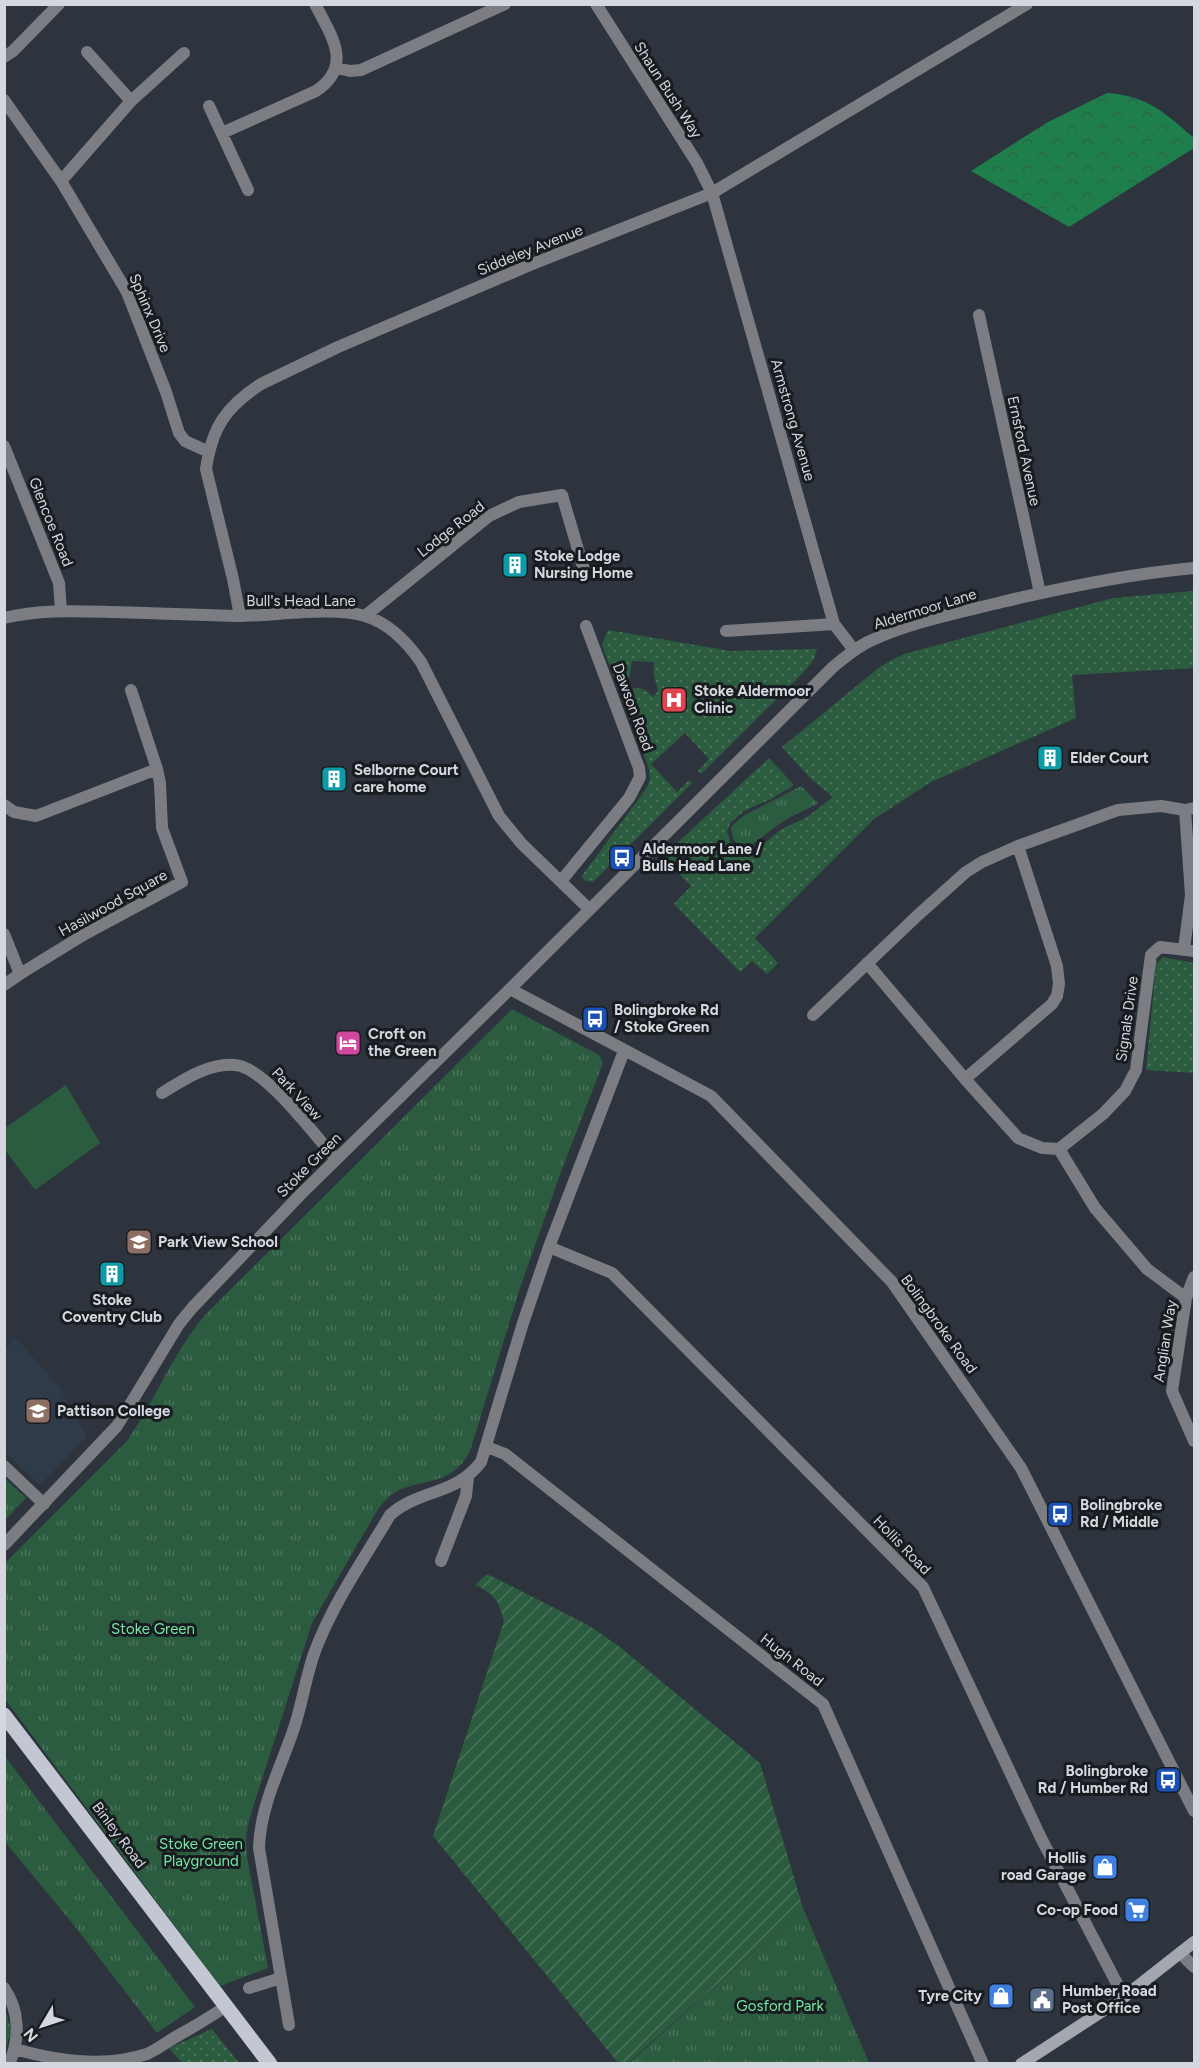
<svg xmlns="http://www.w3.org/2000/svg" width="1199" height="2068" font-family="Figtree,sans-serif">
<style>
.built{fill:#303b4a}
.grass{fill:url(#grass-dots)}
.forest{fill:url(#forest-crowns)}
.park{fill:url(#park-tufts)}
.garden{fill:url(#garden-furrows)}
.pitch{fill:#2c5c3f}
.lines{fill:none;stroke-linecap:round;stroke-linejoin:round}
.minor{stroke:#7b7d83;stroke-width:12}
.tertiary{stroke:#7b7d83;stroke-width:12}
.secondary{stroke:#a3a7b0;stroke-width:12}
.primary{stroke:#c2c7d2;stroke-width:15}
.labels{text-anchor:middle;stroke-width:6;stroke-linejoin:round;paint-order:stroke}
.street-label{font-size:15px;fill:#d4d8de;stroke:#181b1f}
.poi-label{font-size:15px;font-weight:bold;fill:#d4d8de;stroke:#181b1f;text-anchor:start}
.park-label{font-size:15px;fill:#72e9a3;stroke:#181b1f}
</style>
<defs>
<pattern id="grass-dots" width="8" height="8" patternUnits="userSpaceOnUse" patternTransform="scale(1.5)"><rect width="8" height="8" fill="#2c5c3f"/><path d="M2 2h.1M6 6h.1" fill="none" stroke="#4a735a" stroke-width="1.8" stroke-linecap="round"/></pattern>
<pattern id="forest-crowns" width="20" height="18" patternUnits="userSpaceOnUse" patternTransform="scale(1.5)"><rect width="20" height="18" fill="#1e7f4d"/><path d="M2 6a3 3 0 1 1 6 0M12 15a3 3 0 1 1 6 0" fill="none" stroke="#2c6649"/></pattern>
<pattern id="park-tufts" width="24" height="20" patternUnits="userSpaceOnUse" patternTransform="scale(1.5)"><rect width="24" height="20" fill="#2c5c3f"/><path d="M3 7l-1-3M5 7V3M7 7l1-3M15 17l-1-3M17 17v-4M19 17l1-3" fill="none" stroke="#4a735a"/></pattern>
<pattern id="garden-furrows" width="10" height="10" patternUnits="userSpaceOnUse" patternTransform="scale(1.5)"><rect width="10" height="10" fill="#2c5c3f"/><path d="M-1 1l2-2M0 10L10 0M9 11l2-2" fill="none" stroke="#4a735a"/></pattern>
</defs>
<rect width="100%" height="100%" fill="#2d343d"/>
<path class="built" d="M16,1338L58,1386L87,1436L40,1485L5,1452V1349Z"/>
<path class="grass" d="M1194,591V675V668L1072,675L1076,718L931,782L874,819L755,938L778,963L767,974L752,961L740,972L674,904L691,886L662,857L769,758L794,785L773,798L744,811L730,823L727,832L732,847L740,851H747L765,843L780,830L807,817L833,797L810,778L782,747L881,666L904,654L1113,598Z
M608,630L731,651L817,649L814,659L805,671L701,774L698,771L709,759L685,733L651,764L677,792L689,780L692,783L593,882L586,881L581,877L646,789L650,779L649,768L621,697L625,691C637,686 644,687 653,697L658,691L654,676V662L632,661L629,680L623,684L616,683L602,645Z
M1163,957L1194,963V1073L1146,1070L1156,964Z
M4,2004L11,2030L6,2048L4,2047Z
M212,2029L239,2063H182L169,2048Z"/>
<path class="forest" d="M1107,93C1148,96 1164,112 1194,138V148L1069,227L971,171L1048,122Z"/>
<path class="park" d="M801,786L818,803C807,810 795,814 784,821C770,829 760,841 745,848C734,843 732,839 731,827L743,816Z
M512,1009L599,1055L603,1063L562,1169L520,1288L470,1451C453,1484 429,1478 399,1490C390,1494 384,1502 378,1509L312,1623L249,1820L246,1838L247,1857L268,1968L220,1986L5,1699V1563L127,1441C156,1399 173,1352 206,1314Z
M4,1478L26,1498L5,1520H4Z
M4,1755L195,2007L157,2033L73,1924L5,1842Z
M803,1908L869,2063L628,2064Z"/>
<path class="garden" d="M487,1574L588,1625L620,1647L760,1763L803,1908L628,2063H618L433,1836L504,1621C498,1600 496,1595 475,1585Z"/>
<path class="pitch" d="M66,1085L100,1143L35,1190L5,1150V1128Z"/>
<g class="lines">
<path class="minor" d="M596,4L697,163L712,193L834,624L854,650
M87,52L131,101
M4,57L13,51L59,4
M337,68L350,71L361,70L505,4
M4,100L61,181L127,292L166,392L179,433L185,441L209,452
M209,106L248,190
M222,133L316,91C354,66 331,35 315,4
M61,181L131,101L184,53
M979,315L1040,593
M4,446L59,583L61,610
M240,616L233,579L206,469C212,427 226,407 261,384L338,347L530,265L712,193L1027,4
M365,616L489,516L519,502L562,495L584,570
M4,618C40,609 77,611 114,612C155,613 196,615 237,616C274,616 332,606 365,616C389,623 407,642 421,662L499,816L521,843L589,909
M726,631L834,624
M4,805L14,812L36,816L157,769
M561,881L629,798L640,777L639,768L586,626
M4,934L20,974L4,985
M1184,949L1191,895L1185,810
M867,963L965,1079L1018,1138L1042,1148L1059,1149L1103,1114L1125,1091L1136,1070L1151,955L1160,947L1194,951
M20,974L85,934L182,882L162,828L160,783L157,769L131,690
M510,989L711,1096L892,1282L1021,1468L1194,1811
M813,1015L918,915L966,872L982,862L1018,846L1118,810L1161,806L1185,810L1194,808
M965,1079L1052,1004L1057,996L1059,984L1057,966L1018,846
M162,1093C183,1080 210,1062 235,1065C265,1067 315,1136 336,1159
M1059,1149L1095,1208L1147,1269L1186,1298
M549,1247L612,1273L923,1587L1041,1838L1124,1997
M1194,1277L1186,1298L1172,1391L1194,1441
M487,1447L505,1454L823,1704L983,2064
M4,1466L44,1504
M441,1561L466,1496L468,1477
M1180,1953L1194,1967
M4,1988C20,2011 20,2039 9,2064
M249,1988L281,1978
M289,2025L259,1848C260,1808 279,1771 292,1734C302,1707 305,1678 315,1651C333,1603 364,1559 390,1515C419,1489 455,1496 481,1462L523,1323L549,1247L624,1051
M15,2049C57,2061 105,2068 147,2054C158,2049 168,2041 179,2035C195,2026 211,2017 226,2006"/>
<path class="tertiary" d="M4,1545L117,1426L179,1324L192,1308L301,1194L510,989L833,667C845,657 857,647 870,641C911,622 958,613 1002,602C1065,587 1129,574 1194,568"/>
<path class="secondary" d="M1021,2064L1124,1997L1194,1942"/>
<path class="primary" d="M4,1715L270,2064"/>
</g>
<defs>
<symbol id="building-square" viewBox="-11 -11 22 22"><rect x="-9" y="-9" width="18" height="18" rx="4" fill="#0f9aa8" stroke="#181b1f"/><path d="M-4-6H4V6H1V3H-1V6H-4ZM-2.5-4.3h1.7v1.8h-1.7ZM.8-4.3h1.7v1.8H.8ZM-2.5-1h1.7V.8h-1.7ZM.8-1h1.7V.8H.8Z" fill="#fff"/></symbol>
<symbol id="hospital-square" viewBox="-11 -11 22 22"><rect x="-9" y="-9" width="18" height="18" rx="4" fill="#e0444e" stroke="#181b1f"/><path d="M-5-5h3v3.5h4V-5h3V5h-3V1.5h-4V5h-3Z" fill="#fff"/></symbol>
<symbol id="bus-square" viewBox="-11 -11 22 22"><rect x="-9" y="-9" width="18" height="18" rx="4" fill="#1a4fb4" stroke="#181b1f"/><path d="M-5-6H5V4H4V6H2V4H-2V6H-4V4H-5ZM-3.5-4V0h7V-4ZM-3.5 1.2v1.5H-2V1.2ZM2 1.2v1.5H3.5V1.2Z" fill="#fff"/></symbol>
<symbol id="hotel-square" viewBox="-11 -11 22 22"><rect x="-9" y="-9" width="18" height="18" rx="4" fill="#d1479c" stroke="#181b1f"/><path d="M-6-4.5h1.5V1H6V5H4.5V3h-9V5H-6ZM-4 0a1.8 1.8 0 1 1 3.6 0ZM.5 0V-2.5h3Q6-2.5 6 0Z" fill="#fff"/></symbol>
<symbol id="school-square" viewBox="-11 -11 22 22"><rect x="-9" y="-9" width="18" height="18" rx="4" fill="#8d6e63" stroke="#181b1f"/><path d="M0-5L7-2L0 1L-7-2ZM-4 1L0 2.5L4 1V4Q0 6-4 4Z" fill="#fff"/></symbol>
<symbol id="shop-square" viewBox="-11 -11 22 22"><rect x="-9" y="-9" width="18" height="18" rx="4" fill="#3f7fe0" stroke="#181b1f"/><path d="M-5-2.5h2.3a2.7 3.5 0 0 1 5.4 0H5L5.5 6h-11ZM-1.5-2.5h3a1.5 2.3 0 0 0-3 0Z" fill="#fff"/></symbol>
<symbol id="supermarket-square" viewBox="-11 -11 22 22"><rect x="-9" y="-9" width="18" height="18" rx="4" fill="#3f7fe0" stroke="#181b1f"/><path d="M-6-5.5h2.5l.6 2H6L4.5 2H-2.5L-4.4-4H-6ZM-1.5 3.2a1.3 1.3 0 1 0 .1 0ZM3 3.2a1.3 1.3 0 1 0 .1 0Z" fill="#fff"/></symbol>
<symbol id="civic-square" viewBox="-11 -11 22 22"><rect x="-9" y="-9" width="18" height="18" rx="4" fill="#5c6f8a" stroke="#181b1f"/><path d="M-.6-6.5H3V-4.5H.6V-3L4-1V1h2V6H-6V1h2V-1L-.6-3ZM-1.2 2.5V6h2.4V2.5Z" fill="#fff"/></symbol>
</defs>
<g fill-rule="evenodd">
<use href="#building-square" x="500" y="550" width="30" height="30"/>
<use href="#hospital-square" x="659" y="685" width="30" height="30"/>
<use href="#building-square" x="1035" y="743" width="30" height="30"/>
<use href="#building-square" x="319" y="764" width="30" height="30"/>
<use href="#bus-square" x="607" y="843" width="30" height="30"/>
<use href="#bus-square" x="580" y="1004" width="30" height="30"/>
<use href="#hotel-square" x="333" y="1028" width="30" height="30"/>
<use href="#school-square" x="124" y="1227" width="30" height="30"/>
<use href="#building-square" x="97" y="1259" width="30" height="30"/>
<use href="#school-square" x="23" y="1396" width="30" height="30"/>
<use href="#bus-square" x="1045" y="1499" width="30" height="30"/>
<use href="#bus-square" x="1153" y="1765" width="30" height="30"/>
<use href="#shop-square" x="1090" y="1852" width="30" height="30"/>
<use href="#supermarket-square" x="1122" y="1895" width="30" height="30"/>
<use href="#shop-square" x="986" y="1981" width="30" height="30"/>
<use href="#civic-square" x="1027" y="1985" width="30" height="30"/>
</g>
<g class="labels">
<g class="street-label">
<text transform="translate(668 90) rotate(57)" y="5">Shaun Bush Way</text>
<text transform="translate(530 250) rotate(-22)" y="5">Siddeley Avenue</text>
<text transform="translate(150 313) rotate(67)" y="5">Sphinx Drive</text>
<text transform="translate(793 420) rotate(74)" y="5">Armstrong Avenue</text>
<text transform="translate(1024 451) rotate(78)" y="5">Ernsford Avenue</text>
<text transform="translate(51 522) rotate(68)" y="5">Glencoe Road</text>
<text transform="translate(451 529) rotate(-38)" y="5">Lodge Road</text>
<text x="301" y="606">Bull's Head Lane</text>
<text transform="translate(925 609) rotate(-17)" y="5">Aldermoor Lane</text>
<text transform="translate(633 707) rotate(70)" y="5">Dawson Road</text>
<text transform="translate(113 903) rotate(-29)" y="5">Hasilwood Square</text>
<text transform="translate(1127 1019) rotate(-82)" y="5">Signals Drive</text>
<text transform="translate(297 1094) rotate(47)" y="5">Park View</text>
<text transform="translate(309 1165) rotate(-45)" y="5">Stoke Green</text>
<text transform="translate(939 1324) rotate(54)" y="5">Bolingbroke Road</text>
<text transform="translate(1165 1341) rotate(-81)" y="5">Anglian Way</text>
<text transform="translate(902 1545) rotate(46)" y="5">Hollis Road</text>
<text transform="translate(792 1660) rotate(38)" y="5">Hugh Road</text>
<text transform="translate(119 1835) rotate(53)" y="5">Binley Road</text>
</g>
<g class="poi-label">
<text x="534" y="561">Stoke Lodge<tspan x="534" dy="17">Nursing Home</tspan></text>
<text x="694" y="696">Stoke Aldermoor<tspan x="694" dy="17">Clinic</tspan></text>
<text x="1070" y="763">Elder Court</text>
<text x="354" y="775">Selborne Court<tspan x="354" dy="17">care home</tspan></text>
<text x="642" y="854">Aldermoor Lane /<tspan x="642" dy="17">Bulls Head Lane</tspan></text>
<text x="614" y="1015">Bolingbroke Rd<tspan x="614" dy="17">/ Stoke Green</tspan></text>
<text x="368" y="1039">Croft on<tspan x="368" dy="17">the Green</tspan></text>
<text x="158" y="1247">Park View School</text>
<text x="112" y="1305" text-anchor="middle">Stoke<tspan x="112" dy="17">Coventry Club</tspan></text>
<text x="57" y="1416">Pattison College</text>
<text x="1080" y="1510">Bolingbroke<tspan x="1080" dy="17">Rd / Middle</tspan></text>
<text x="1148" y="1776" text-anchor="end">Bolingbroke<tspan x="1148" dy="17">Rd / Humber Rd</tspan></text>
<text x="1086" y="1863" text-anchor="end">Hollis<tspan x="1086" dy="17">road Garage</tspan></text>
<text x="1118" y="1915" text-anchor="end">Co-op Food</text>
<text x="1062" y="1996">Humber Road<tspan x="1062" dy="17">Post Office</tspan></text>
<text x="982" y="2001" text-anchor="end">Tyre City</text>
</g>
<g class="park-label">
<text x="153" y="1634">Stoke Green</text>
<text x="201" y="1849">Stoke Green<tspan x="201" dy="17">Playground</tspan></text>
<text x="780" y="2011">Gosford Park</text>
</g>
</g>
<rect width="1199" height="2068" fill="none" stroke="#d4d8de" stroke-width="12"/>
<g transform="translate(42 2026) rotate(231)" stroke="#181b1f" stroke-width="4.5" paint-order="stroke">
<path d="M0-4.5L10 22L0 15L-10 22Z" fill="#d4d8de"/>
<text y="-9" font-size="16" font-weight="bold" text-anchor="middle" fill="#d4d8de">N</text>
</g>
</svg>
